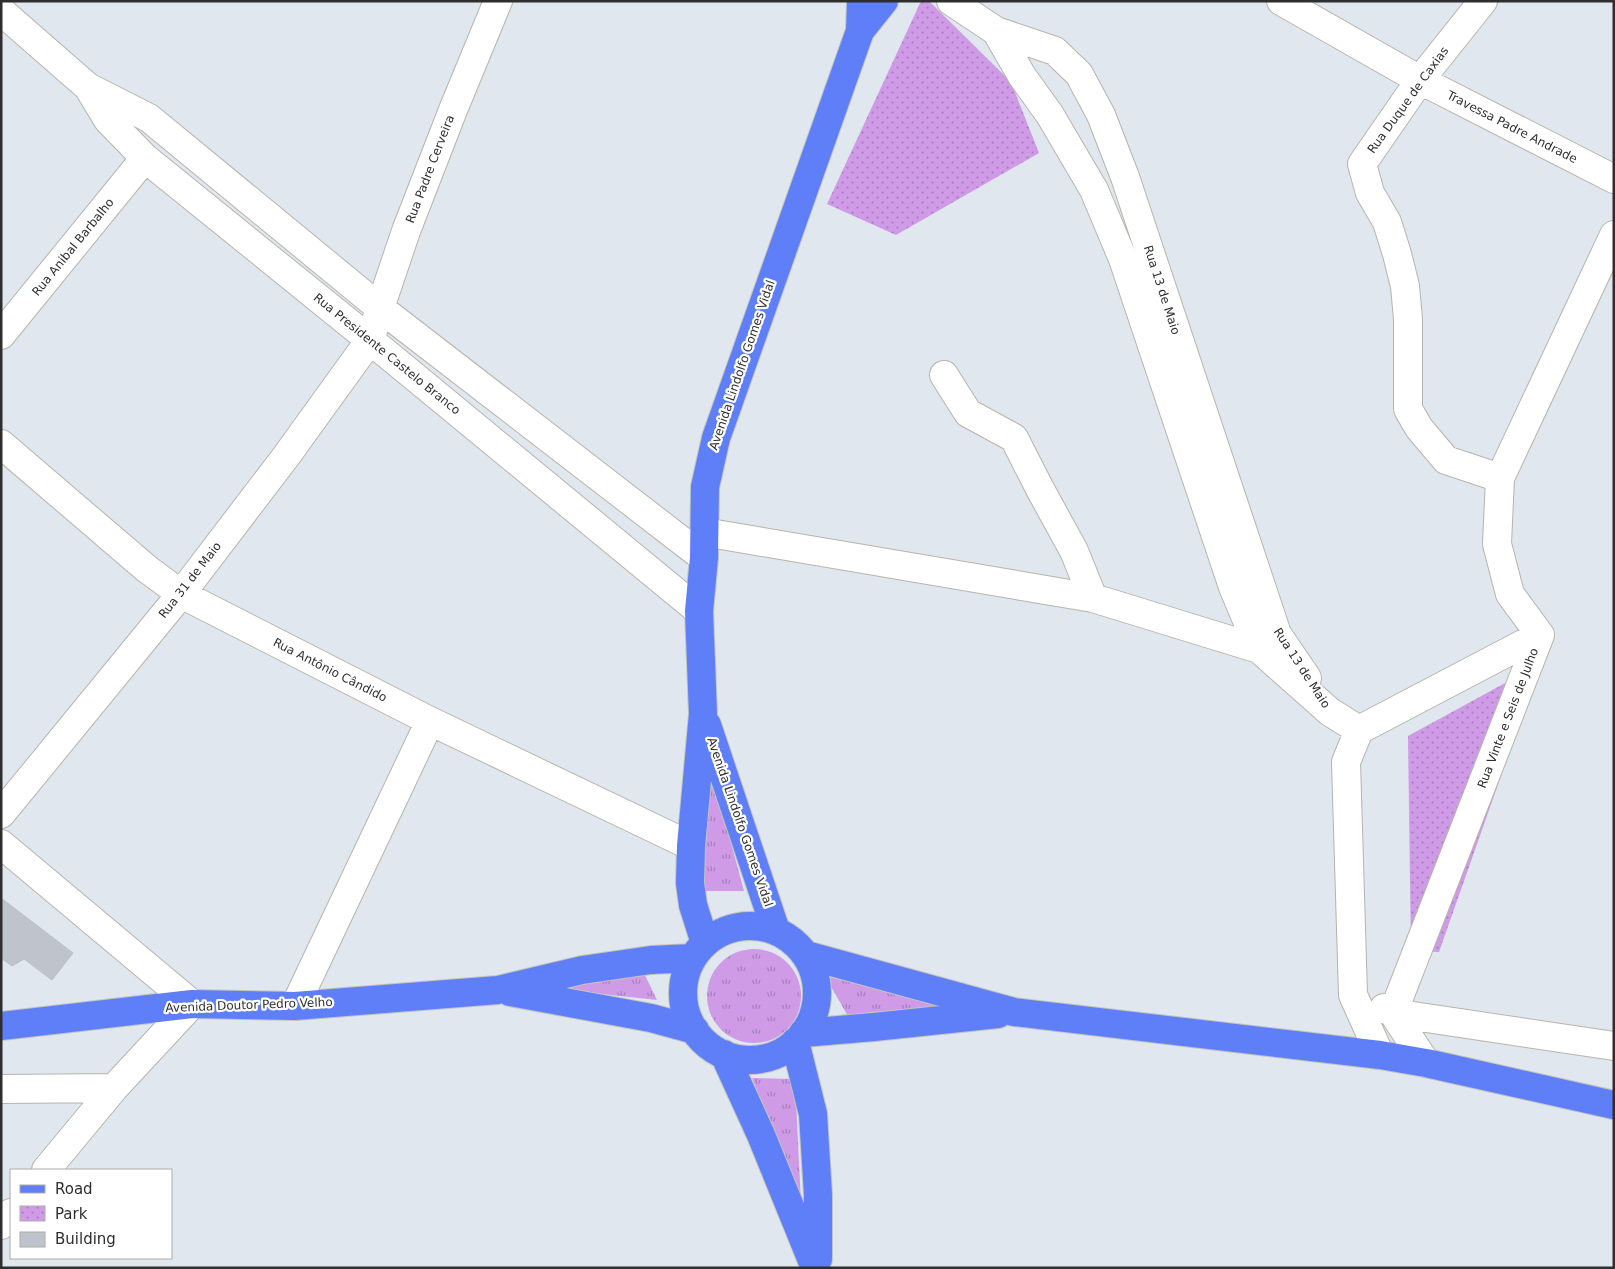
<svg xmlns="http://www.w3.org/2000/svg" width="1615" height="1269" font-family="'DejaVu Sans',sans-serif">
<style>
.grass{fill:url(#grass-tufts)}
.park{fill:url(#park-dots)}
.building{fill:#bfc3cb;stroke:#b9bfcb}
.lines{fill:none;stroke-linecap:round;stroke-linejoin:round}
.minor-casing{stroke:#b6b4aa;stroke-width:30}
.major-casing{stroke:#c4c4c4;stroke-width:30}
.minor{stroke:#fff;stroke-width:28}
.major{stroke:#5e7ff7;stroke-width:28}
.labels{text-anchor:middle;stroke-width:4.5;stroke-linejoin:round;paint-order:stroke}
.street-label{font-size:12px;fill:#2e2e2e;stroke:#fff}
</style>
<defs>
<pattern id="grass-tufts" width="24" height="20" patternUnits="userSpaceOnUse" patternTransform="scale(1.25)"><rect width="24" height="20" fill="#cf9be7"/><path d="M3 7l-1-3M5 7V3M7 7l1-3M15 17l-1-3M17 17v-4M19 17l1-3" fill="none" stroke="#a87fbc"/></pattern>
<pattern id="park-dots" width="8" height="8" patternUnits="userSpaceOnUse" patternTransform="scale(1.25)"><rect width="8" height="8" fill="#cf9be7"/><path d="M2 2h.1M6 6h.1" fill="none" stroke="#a87fbc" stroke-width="1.8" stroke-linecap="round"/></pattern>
</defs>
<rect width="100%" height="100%" fill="#e0e7ef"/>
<path class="grass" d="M707,754L744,891H697Z
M707 996a47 47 0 1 1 94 0a47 47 0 1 1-94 0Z
M642,969L657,1000L538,987Z
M825,976L954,1006L849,1018Z
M752,1078L795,1079L801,1204Z"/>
<path class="park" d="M921,1H929L1011,82L1039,153L896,235L827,204Z
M1507,682L1526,705L1439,952L1411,951L1408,736Z"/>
<path class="building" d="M1,898L73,953L52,980L24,959L12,966L1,958Z"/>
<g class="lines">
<defs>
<path id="minor" d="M951,1L996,31L1055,51L1079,74L1101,115L1125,177L1277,634L1307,678
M1281,1L1420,80L1614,179
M1483,1L1420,80L1362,164L1370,193L1387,222L1397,254L1405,286L1408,319V409L1419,428L1446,460L1500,478
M1,11L88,87L149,118L380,308L704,558
M996,31L1022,76L1050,115L1094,190L1123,259L1233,587L1259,649L1330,712L1359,730L1346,762L1353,995L1380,1055
M88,87L108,120L145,158L370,340L699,611
M1,335L145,158
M944,375L968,413L1014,438L1040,489L1074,551L1093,598
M1,444L147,569L181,594L430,721L691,846
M704,532L1093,598L1259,649L1268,642
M1359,730L1540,635
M1,814L181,594L287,455L370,340L380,308L406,231L453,110L498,1
M1,844L192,1004L114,1088L46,1170
M295,1006L430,721
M1384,1008L1393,1013L1614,1046
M1426,1063L1393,1013L1540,635L1510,594L1497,544L1500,478L1614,235
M1,1089L114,1088
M1,1225L11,1213"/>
<path id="major" d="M860,31L884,1
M707,725L776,931
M683 993a67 67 0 1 1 134 0a67 67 0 1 1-134 0Z
M705,943L693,905L690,883L691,846L703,714L699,611L704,558L705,487L716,438L860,31L861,1
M806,955L1014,1012L1380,1055L1426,1063L1614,1105
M510,992L651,1018L695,1030
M1,1026L192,1004L295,1006L498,990L582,970L651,960L692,958
M803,1033L874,1027L998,1014
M795,1042L813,1114L818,1195V1259
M724,1054L761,1135L815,1268"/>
</defs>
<use href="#minor" class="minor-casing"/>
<use href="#major" class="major-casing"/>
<use href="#minor" class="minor"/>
<use href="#major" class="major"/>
</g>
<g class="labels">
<g class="street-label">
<text transform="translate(1408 100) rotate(-54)" y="4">Rua Duque de Caxias</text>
<text transform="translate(1512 127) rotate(27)" y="4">Travessa Padre Andrade</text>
<text transform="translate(430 169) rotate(-69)" y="4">Rua Padre Cerveira</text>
<text transform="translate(73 247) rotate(-51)" y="4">Rua Anibal Barbalho</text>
<text transform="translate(1162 290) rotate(72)" y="4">Rua 13 de Maio</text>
<text transform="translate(387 354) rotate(39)" y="4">Rua Presidente Castelo Branco</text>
<text transform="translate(742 365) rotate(-71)" y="4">Avenida Lindolfo Gomes Vidal</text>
<text transform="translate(190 580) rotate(-52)" y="4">Rua 31 de Maio</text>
<text transform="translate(1302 668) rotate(57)" y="4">Rua 13 de Maio</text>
<text transform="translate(330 670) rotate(27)" y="4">Rua Antônio Cândido</text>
<text transform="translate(1508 718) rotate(-69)" y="4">Rua Vinte e Seis de Julho</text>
<text transform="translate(740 822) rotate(71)" y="4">Avenida Lindolfo Gomes Vidal</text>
<text transform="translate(249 1005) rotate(-2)" y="4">Avenida Doutor Pedro Velho</text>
</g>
</g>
<rect width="1615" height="1269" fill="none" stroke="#2e2e2e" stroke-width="5"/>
<rect x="10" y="1169" width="162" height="90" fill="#ffffff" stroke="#ababab"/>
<rect x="20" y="1185" width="25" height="8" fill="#5e7ff7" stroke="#ababab"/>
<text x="55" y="1194" font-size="15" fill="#2e2e2e">Road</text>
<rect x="20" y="1206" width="25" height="15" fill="url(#park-dots)" stroke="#ababab"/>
<text x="55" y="1219" font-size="15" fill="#2e2e2e">Park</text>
<rect x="20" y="1232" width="25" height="15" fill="#bfc3cb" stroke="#ababab"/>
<text x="55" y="1244" font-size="15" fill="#2e2e2e">Building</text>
</svg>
